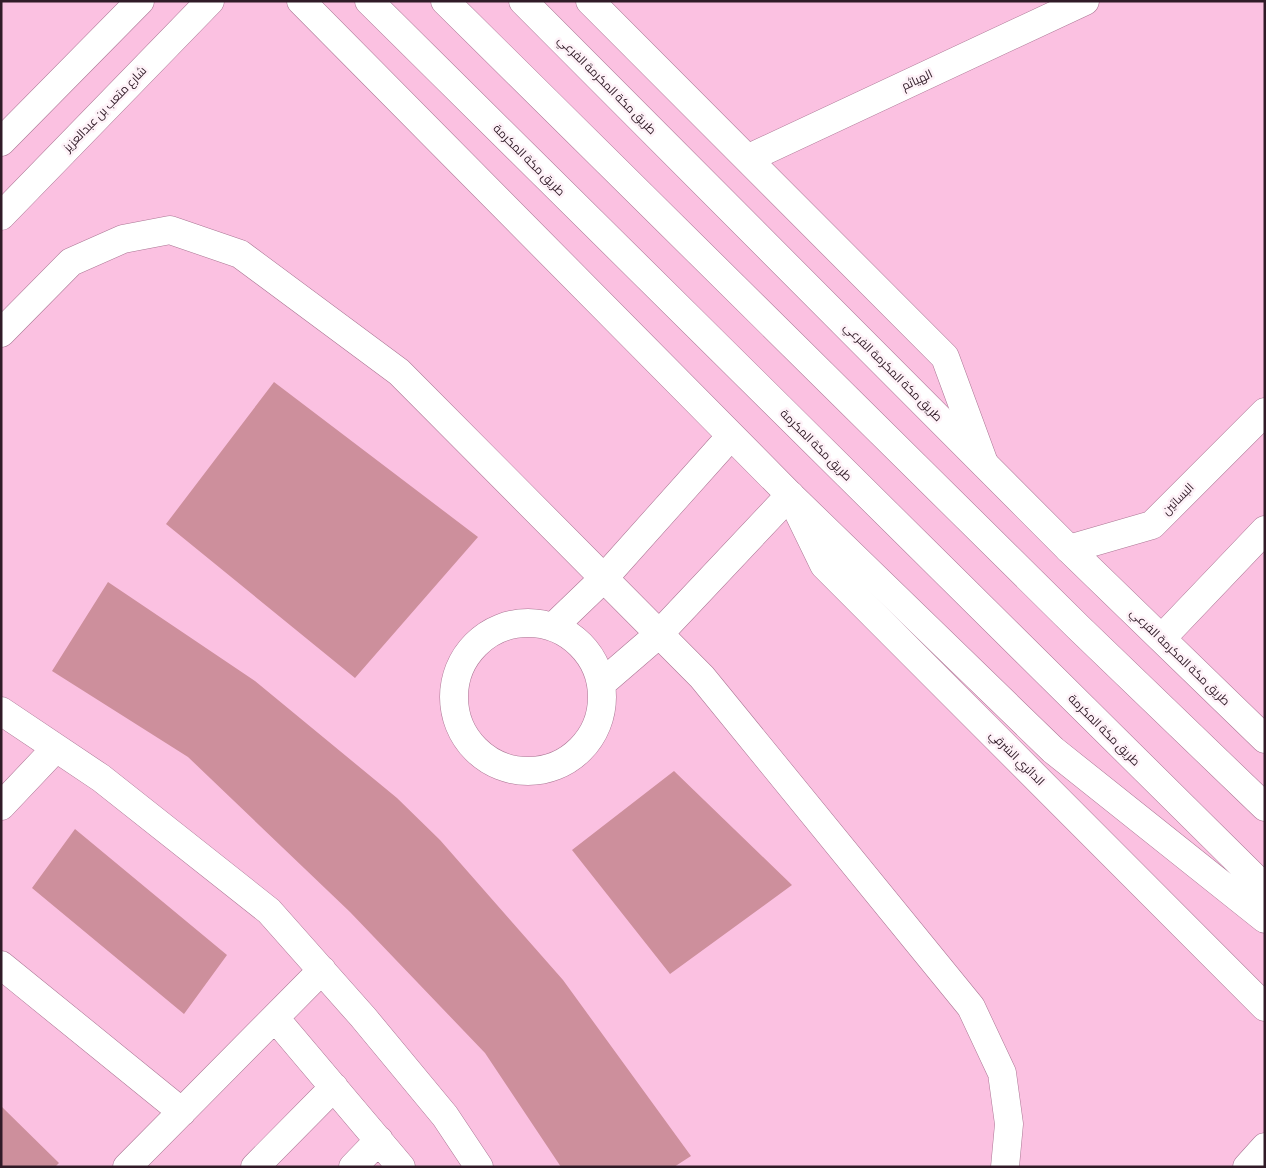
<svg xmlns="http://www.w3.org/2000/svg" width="1266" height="1168" font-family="Barlow,Cairo,sans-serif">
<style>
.building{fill:#cd8f9c}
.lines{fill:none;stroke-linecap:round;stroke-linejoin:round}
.minor-casing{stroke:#ab7694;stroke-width:29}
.major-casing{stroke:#ab7694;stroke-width:29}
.highway-casing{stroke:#ab7694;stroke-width:29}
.minor{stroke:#fff;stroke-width:28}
.major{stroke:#fff;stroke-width:28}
.highway{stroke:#fff;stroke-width:28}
.labels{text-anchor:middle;stroke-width:5;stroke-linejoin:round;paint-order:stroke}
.street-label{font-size:12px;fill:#301b27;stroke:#fef2f8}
</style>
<rect width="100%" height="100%" fill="#fbc1e1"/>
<path class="building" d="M274,382L478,537L355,678L166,524Z
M108,582L255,681L397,798L440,840L563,980L691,1156L674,1167H561L485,1053L350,912L188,757L52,671Z
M674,771L792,885L670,974L572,850Z
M75,829L227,955L184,1014L32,888Z
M1,1106L59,1163L55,1167H1Z"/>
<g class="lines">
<defs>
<path id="minor" d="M590,1L945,357L984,463
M749,158L1085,1
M1,333L71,262L123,239L170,230L240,254L399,372L702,677L971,1007L1002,1073L1009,1124L1005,1167
M1069,549L1152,525L1265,412
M454 697a74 74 0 1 1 148 0a74 74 0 1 1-148 0Z
M553,627L604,578L730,437
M1162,638L1265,530
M601,684L659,634L790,495
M1,711L101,778L269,911L363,1017L445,1116L479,1167
M1,806L56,748
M1,965L182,1112
M275,1018L401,1167
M127,1167L322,970
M255,1167L334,1087
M353,1167L379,1140
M1247,1167L1265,1147"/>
<path id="major" d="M301,1L790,495L824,565L1265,1007
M523,1L1069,549L1265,739
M1,142L140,1
M1,216L210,1"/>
<path id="highway" d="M369,1L1265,888
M445,1L1078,627L1265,807
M790,495L1053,750L1265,919"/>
</defs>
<use href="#minor" class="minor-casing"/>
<use href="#major" class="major-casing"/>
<use href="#highway" class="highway-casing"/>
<use href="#minor" class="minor"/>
<use href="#major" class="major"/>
<use href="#highway" class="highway"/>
</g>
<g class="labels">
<g class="street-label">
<text transform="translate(917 80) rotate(-25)" y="4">الهياثم</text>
<text transform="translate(607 85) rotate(45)" y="4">طريق مكة المكرمة الفرعي</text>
<text transform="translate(105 109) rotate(-46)" y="4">شارع متعب بن عبدالعزيز</text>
<text transform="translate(529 160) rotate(45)" y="4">طريق مكة المكرمة</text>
<text transform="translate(893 372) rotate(45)" y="4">طريق مكة المكرمة الفرعي</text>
<text transform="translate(816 445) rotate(45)" y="4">طريق مكة المكرمة</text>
<text transform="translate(1178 499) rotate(-45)" y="4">البساتين</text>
<text transform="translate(1180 657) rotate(44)" y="4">طريق مكة المكرمة الفرعي</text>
<text transform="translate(1104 730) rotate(45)" y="4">طريق مكة المكرمة</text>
<text transform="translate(1017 758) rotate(45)" y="4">الدائري الشرقي</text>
</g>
</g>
<rect width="1266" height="1168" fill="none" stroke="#301b27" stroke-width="5"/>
</svg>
